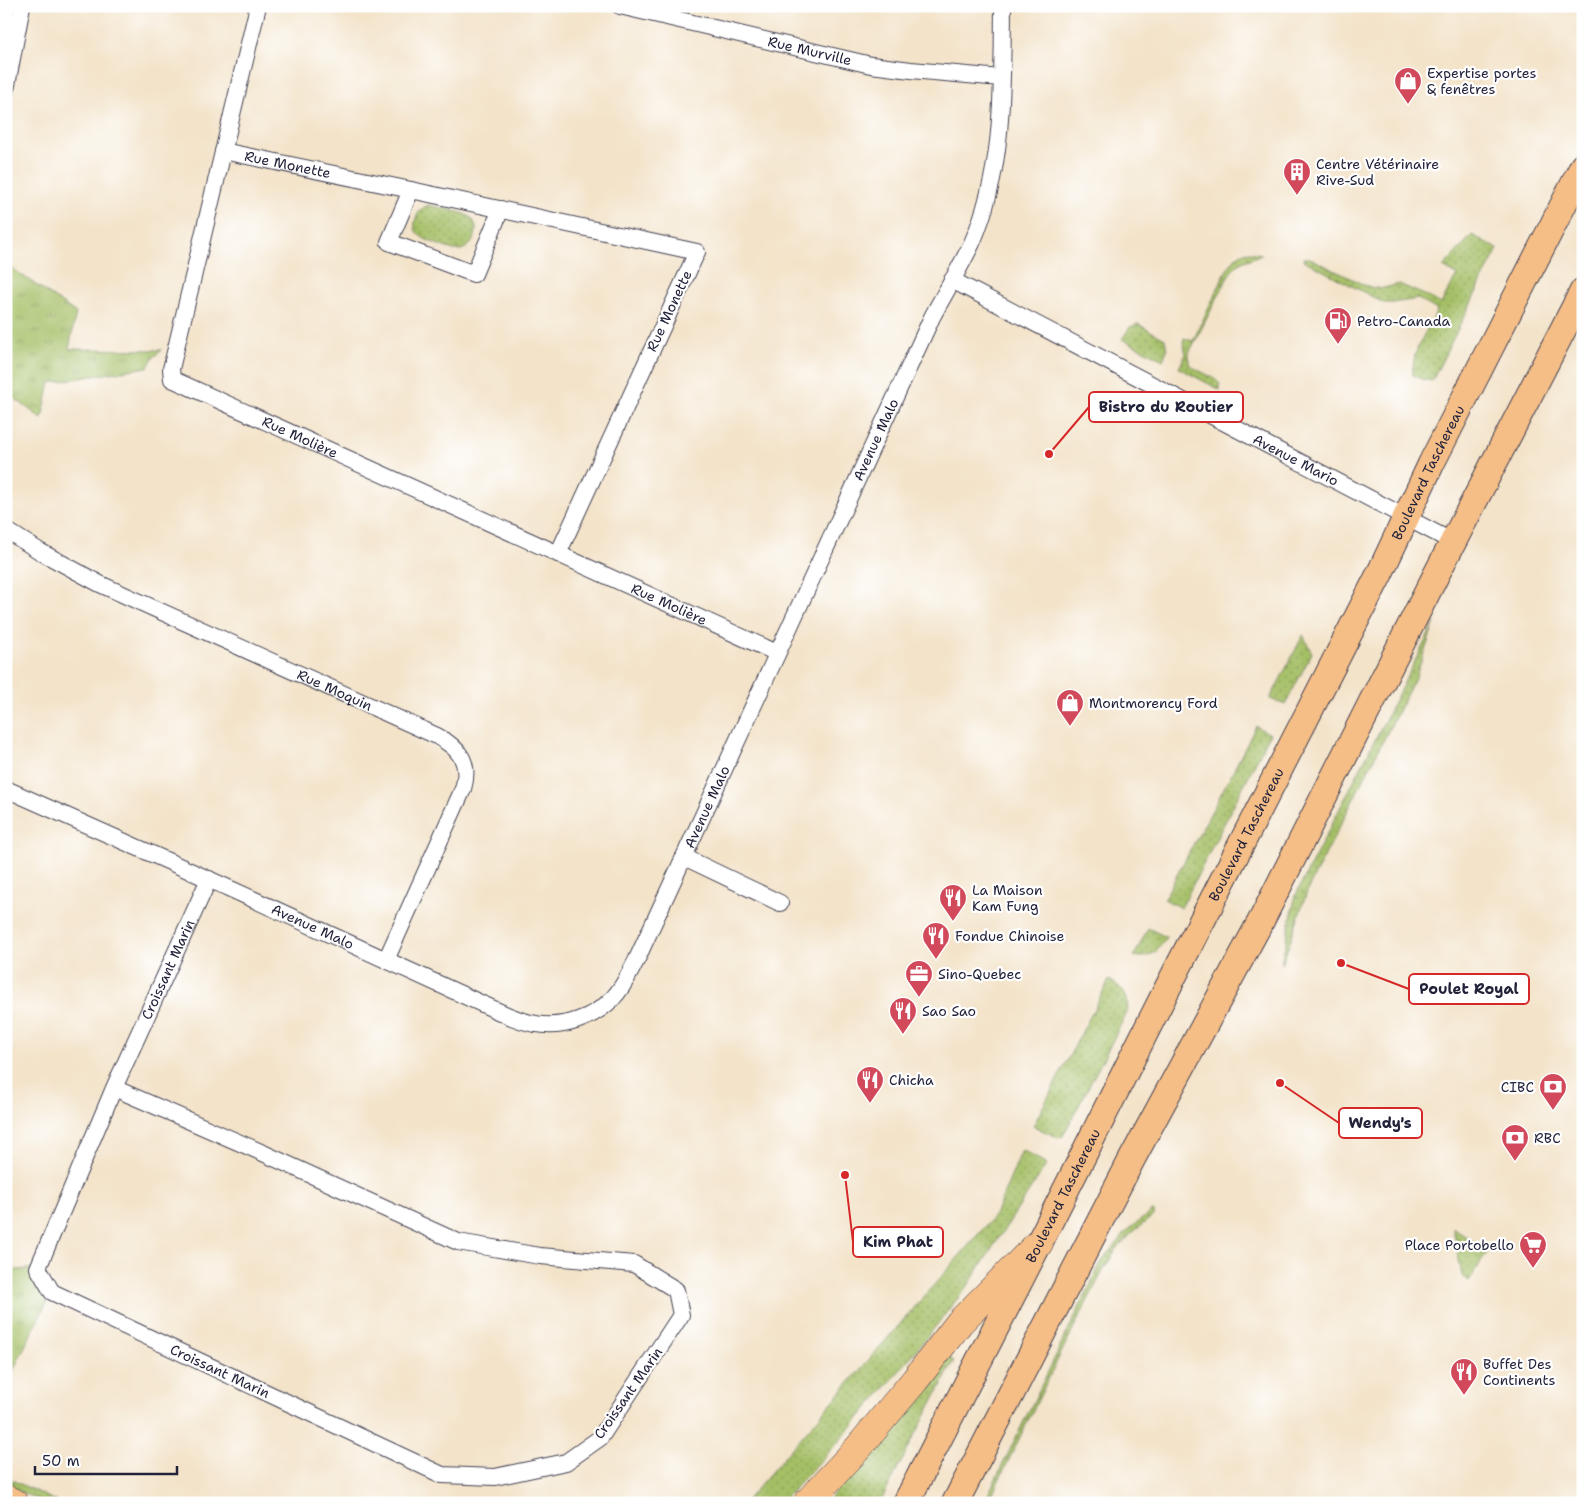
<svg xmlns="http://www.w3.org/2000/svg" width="1589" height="1509" font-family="'Shantell Sans',sans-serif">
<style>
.grass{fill:url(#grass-dots);stroke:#647050}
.park{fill:url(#park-tufts);stroke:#647050}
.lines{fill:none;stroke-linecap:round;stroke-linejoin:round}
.street-casing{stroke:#413f50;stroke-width:18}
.primary-casing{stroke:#413f50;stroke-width:28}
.highway-casing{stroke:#413f50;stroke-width:29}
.street{stroke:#fff;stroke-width:16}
.primary{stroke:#f6be87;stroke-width:26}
.highway{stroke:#f6be87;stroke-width:28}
.labels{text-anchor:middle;stroke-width:4.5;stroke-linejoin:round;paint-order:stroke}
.street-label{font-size:14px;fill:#22223b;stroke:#fff}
.poi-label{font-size:14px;fill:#22223b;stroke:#fff;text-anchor:start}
.leader{fill:none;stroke:#d62828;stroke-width:2}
.callout-dot{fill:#d62828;stroke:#fff;stroke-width:2}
.callout{fill:#fff;stroke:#d62828;stroke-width:2}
.callout-label{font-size:15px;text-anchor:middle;font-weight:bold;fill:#22223b}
</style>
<defs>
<pattern id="grass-dots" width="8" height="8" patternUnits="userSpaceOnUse" patternTransform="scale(1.25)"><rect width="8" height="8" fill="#a5bf66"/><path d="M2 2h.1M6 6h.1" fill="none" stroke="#869b55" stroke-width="1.8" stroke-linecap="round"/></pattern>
<pattern id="park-tufts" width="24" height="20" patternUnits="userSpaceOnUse" patternTransform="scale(1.25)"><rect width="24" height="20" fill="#a5bf66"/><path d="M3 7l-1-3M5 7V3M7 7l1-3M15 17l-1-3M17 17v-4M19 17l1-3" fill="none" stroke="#869b55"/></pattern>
</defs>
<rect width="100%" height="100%" fill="#fff"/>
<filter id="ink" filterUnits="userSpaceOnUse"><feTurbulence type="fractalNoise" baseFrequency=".02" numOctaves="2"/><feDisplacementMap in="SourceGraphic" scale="10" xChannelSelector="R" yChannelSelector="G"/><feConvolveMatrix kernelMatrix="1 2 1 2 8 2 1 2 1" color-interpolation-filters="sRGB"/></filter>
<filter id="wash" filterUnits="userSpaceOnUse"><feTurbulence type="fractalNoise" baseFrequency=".0096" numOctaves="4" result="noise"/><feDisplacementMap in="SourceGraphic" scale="20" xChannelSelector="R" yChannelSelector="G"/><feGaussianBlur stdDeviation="1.12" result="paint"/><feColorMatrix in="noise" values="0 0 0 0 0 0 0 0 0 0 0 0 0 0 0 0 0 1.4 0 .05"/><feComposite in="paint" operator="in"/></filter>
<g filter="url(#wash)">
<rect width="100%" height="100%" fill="#f3e3c9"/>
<path class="grass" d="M429,205C440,208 465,211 472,219C483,232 470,253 454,250C449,249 444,247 439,245C427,240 409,235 416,218C419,211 422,207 429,205Z
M1472,235L1498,249L1432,381L1421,379L1413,375C1411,350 1427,332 1437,310L1418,299L1393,303H1384L1303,260V258H1310L1364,285L1374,288H1384L1399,284L1427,296L1441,304L1457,275L1443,267Z
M1250,252L1262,254L1240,263L1230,273L1189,353V364C1198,372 1211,374 1220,384V390L1179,368L1186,354L1183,342L1184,338L1193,341L1226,271L1236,257L1242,253Z
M1138,324L1165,339L1167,350L1163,360L1122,339L1130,327Z
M1435,622L1416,676L1308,889L1284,959L1281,964L1296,894Z
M1303,635L1312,653L1285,705L1270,699Z
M1256,726L1270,734L1181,908L1164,899C1194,842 1227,785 1256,726Z
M1148,928L1166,937C1159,951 1150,960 1134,956Z
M1109,980C1123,987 1130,997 1127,1013L1063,1136L1059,1138L1033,1126Z
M1022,1150L1047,1164L967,1287L907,1362L843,1437L788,1495L778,1503H744L995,1215Z
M1153,1210L1154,1213L1153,1216L1132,1233L1116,1250L1104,1269L1058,1359L988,1503H984L1102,1261L1128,1230Z
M1453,1228L1488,1251L1469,1281L1462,1276Z
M949,1357L954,1361L880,1503H826Z
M6,1477L60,1503C40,1503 25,1494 6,1485Z"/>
<path class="park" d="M6,264L76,313L69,349L162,350L153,358L148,367L50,383L42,419L10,395L6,398Z
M38,1268L52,1292L6,1385V1271Z"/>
</g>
<g filter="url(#ink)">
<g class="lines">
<defs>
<g id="street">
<path id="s1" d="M258,6L171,369L172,379L777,653"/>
<path id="s2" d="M620,6L871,65L911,70L1001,78"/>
<path d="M6,90L22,6"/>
<path id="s3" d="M223,151L411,190L697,252L558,554"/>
<path d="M411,190L389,242L474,274L501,209"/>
<path id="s4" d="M952,280L1453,542"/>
<path id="s5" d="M6,530L41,552L100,584L437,736C459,748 471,762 463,789L386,960"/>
<path id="s6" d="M6,789L235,891L500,1012C511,1017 523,1022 536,1024C563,1029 594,1018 613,998C624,987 630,972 637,959L932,317C945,293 960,268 972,243C1005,168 1002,87 1003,6"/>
<path d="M684,857L780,903"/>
<path id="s7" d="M114,1088L263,1153L458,1242L540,1256L634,1264L676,1290L681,1315L600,1438L566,1462L495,1477L442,1475L52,1292L38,1268L114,1088L209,879"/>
</g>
<g id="primary">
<path id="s8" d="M906,1503L1039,1243L1166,991L1379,575L1432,462L1583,166"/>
<path d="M955,1503L1132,1159L1262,919L1436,575L1583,291"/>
</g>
<path id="highway" d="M6,1499L14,1503
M807,1503L859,1447L915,1380L960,1322L1039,1243"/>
</defs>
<use href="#street" class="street-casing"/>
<use href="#primary" class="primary-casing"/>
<use href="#highway" class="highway-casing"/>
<use href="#street" class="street"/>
<use href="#primary" class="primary"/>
<use href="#highway" class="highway"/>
</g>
</g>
<defs>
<symbol id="shop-pin" viewBox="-11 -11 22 30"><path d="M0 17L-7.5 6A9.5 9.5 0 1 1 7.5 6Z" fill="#d1495b" stroke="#fff"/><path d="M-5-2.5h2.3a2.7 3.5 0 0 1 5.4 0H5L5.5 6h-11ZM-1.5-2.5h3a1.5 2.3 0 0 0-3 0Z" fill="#fff"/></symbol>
<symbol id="building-pin" viewBox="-11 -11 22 30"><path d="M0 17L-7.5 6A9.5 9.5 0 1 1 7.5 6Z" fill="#d1495b" stroke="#fff"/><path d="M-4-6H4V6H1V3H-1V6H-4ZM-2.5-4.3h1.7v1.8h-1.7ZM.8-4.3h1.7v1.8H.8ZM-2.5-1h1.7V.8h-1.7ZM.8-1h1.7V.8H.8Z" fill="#fff"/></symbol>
<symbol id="fuel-pin" viewBox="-11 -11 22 30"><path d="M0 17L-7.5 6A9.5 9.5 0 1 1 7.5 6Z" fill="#d1495b" stroke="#fff"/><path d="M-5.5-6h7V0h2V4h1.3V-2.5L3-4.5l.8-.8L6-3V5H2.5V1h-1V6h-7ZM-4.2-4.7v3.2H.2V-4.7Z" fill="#fff"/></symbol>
<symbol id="restaurant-pin" viewBox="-11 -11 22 30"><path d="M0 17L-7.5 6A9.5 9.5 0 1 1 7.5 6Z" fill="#d1495b" stroke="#fff"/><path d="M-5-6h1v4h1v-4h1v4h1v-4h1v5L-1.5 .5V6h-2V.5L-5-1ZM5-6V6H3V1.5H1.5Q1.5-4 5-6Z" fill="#fff"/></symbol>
<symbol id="office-pin" viewBox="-11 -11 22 30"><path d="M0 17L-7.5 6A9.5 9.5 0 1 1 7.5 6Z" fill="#d1495b" stroke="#fff"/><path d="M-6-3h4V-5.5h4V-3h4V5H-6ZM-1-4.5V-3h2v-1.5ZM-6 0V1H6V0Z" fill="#fff"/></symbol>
<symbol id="bank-pin" viewBox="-11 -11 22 30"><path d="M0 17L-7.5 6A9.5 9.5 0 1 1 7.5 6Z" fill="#d1495b" stroke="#fff"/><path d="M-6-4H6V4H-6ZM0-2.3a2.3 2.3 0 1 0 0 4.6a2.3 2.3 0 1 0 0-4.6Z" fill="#fff"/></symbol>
<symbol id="supermarket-pin" viewBox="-11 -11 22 30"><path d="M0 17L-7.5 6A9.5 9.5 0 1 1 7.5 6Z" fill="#d1495b" stroke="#fff"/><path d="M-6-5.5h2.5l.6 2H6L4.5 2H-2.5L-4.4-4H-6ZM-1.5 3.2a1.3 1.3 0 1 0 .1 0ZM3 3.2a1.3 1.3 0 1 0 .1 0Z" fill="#fff"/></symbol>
</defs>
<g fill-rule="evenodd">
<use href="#shop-pin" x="1392" y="65" width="32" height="43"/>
<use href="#building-pin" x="1281" y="156" width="32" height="43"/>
<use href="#fuel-pin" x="1322" y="305" width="32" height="43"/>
<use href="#shop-pin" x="1054" y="687" width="32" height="43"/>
<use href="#restaurant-pin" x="937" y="882" width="32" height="43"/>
<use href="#restaurant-pin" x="920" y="920" width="32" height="43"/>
<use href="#office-pin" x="903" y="958" width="32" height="43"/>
<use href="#restaurant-pin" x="887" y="995" width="32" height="43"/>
<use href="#restaurant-pin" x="854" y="1064" width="32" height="43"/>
<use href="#bank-pin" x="1537" y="1071" width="32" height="43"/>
<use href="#bank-pin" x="1499" y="1122" width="32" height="43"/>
<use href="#supermarket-pin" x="1517" y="1229" width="32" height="43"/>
<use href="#restaurant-pin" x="1448" y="1356" width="32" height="43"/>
</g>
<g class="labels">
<g class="street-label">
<text dy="5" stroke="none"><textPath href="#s2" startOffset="195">Rue Murville</textPath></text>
<text dy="5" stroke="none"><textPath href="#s3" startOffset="66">Rue Monette</textPath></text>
<text transform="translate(669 311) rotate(-65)" y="5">Rue Monette</text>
<text dy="5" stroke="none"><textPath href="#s1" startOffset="524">Rue Molière</textPath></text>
<text dy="5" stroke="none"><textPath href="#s6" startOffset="1282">Avenue Malo</textPath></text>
<text dy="5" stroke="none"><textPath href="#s4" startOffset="388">Avenue Mario</textPath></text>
<text dy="5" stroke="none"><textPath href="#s8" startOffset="1155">Boulevard Taschereau</textPath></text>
<text dy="5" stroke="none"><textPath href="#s1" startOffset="929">Rue Molière</textPath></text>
<text dy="5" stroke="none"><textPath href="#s5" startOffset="366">Rue Moquin</textPath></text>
<text dy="5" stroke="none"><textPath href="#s6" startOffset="878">Avenue Malo</textPath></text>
<text dy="5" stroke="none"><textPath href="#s8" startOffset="750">Boulevard Taschereau</textPath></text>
<text dy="5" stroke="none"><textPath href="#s6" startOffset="336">Avenue Malo</textPath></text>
<text dy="5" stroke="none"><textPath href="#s7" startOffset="1728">Croissant Marin</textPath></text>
<text dy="5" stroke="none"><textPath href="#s8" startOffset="345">Boulevard Taschereau</textPath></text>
<text transform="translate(220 1371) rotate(25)" y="5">Croissant Marin</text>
<text transform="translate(628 1393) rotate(-55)" y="5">Croissant Marin</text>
</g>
<g class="poi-label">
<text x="1427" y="78">Expertise portes<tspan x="1427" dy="16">&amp; fenêtres</tspan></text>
<text x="1316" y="169">Centre Vétérinaire<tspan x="1316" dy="16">Rive-Sud</tspan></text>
<text x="1357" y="326">Petro-Canada</text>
<text x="1089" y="708">Montmorency Ford</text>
<text x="972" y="895">La Maison<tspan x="972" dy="16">Kam Fung</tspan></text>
<text x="955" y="941">Fondue Chinoise</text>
<text x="938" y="979">Sino-Quebec</text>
<text x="922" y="1016">Sao Sao</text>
<text x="889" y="1085">Chicha</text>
<text x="1534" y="1092" text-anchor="end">CIBC</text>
<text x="1534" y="1143">RBC</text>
<text x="1514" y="1250" text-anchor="end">Place Portobello</text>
<text x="1483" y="1369">Buffet Des<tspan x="1483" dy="16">Continents</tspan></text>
</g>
</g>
<path class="leader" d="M1049 454L1089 407M1341 963L1409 989M1280 1083L1339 1123M845 1175L853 1242"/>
<g class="callout-dot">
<circle cx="1049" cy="454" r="5"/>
<circle cx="1341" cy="963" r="5"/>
<circle cx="1280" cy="1083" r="5"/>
<circle cx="845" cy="1175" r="5"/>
</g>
<g class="callout">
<rect x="1089" y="392" width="154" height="30" rx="5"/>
<rect x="1409" y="974" width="120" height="30" rx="5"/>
<rect x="1339" y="1108" width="83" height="30" rx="5"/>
<rect x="853" y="1227" width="90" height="30" rx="5"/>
</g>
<g class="callout-label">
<text x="1166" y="412">Bistro du Routier</text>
<text x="1469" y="994">Poulet Royal</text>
<text x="1380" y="1128">Wendy's</text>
<text x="898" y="1247">Kim Phat</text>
</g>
<rect width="1589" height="1509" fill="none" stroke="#fff" stroke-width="25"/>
<path d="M35 1466v8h142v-8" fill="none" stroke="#22223b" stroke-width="2.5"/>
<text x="42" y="1466" font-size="15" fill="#22223b" stroke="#ffffff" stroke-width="4" paint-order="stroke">50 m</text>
</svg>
